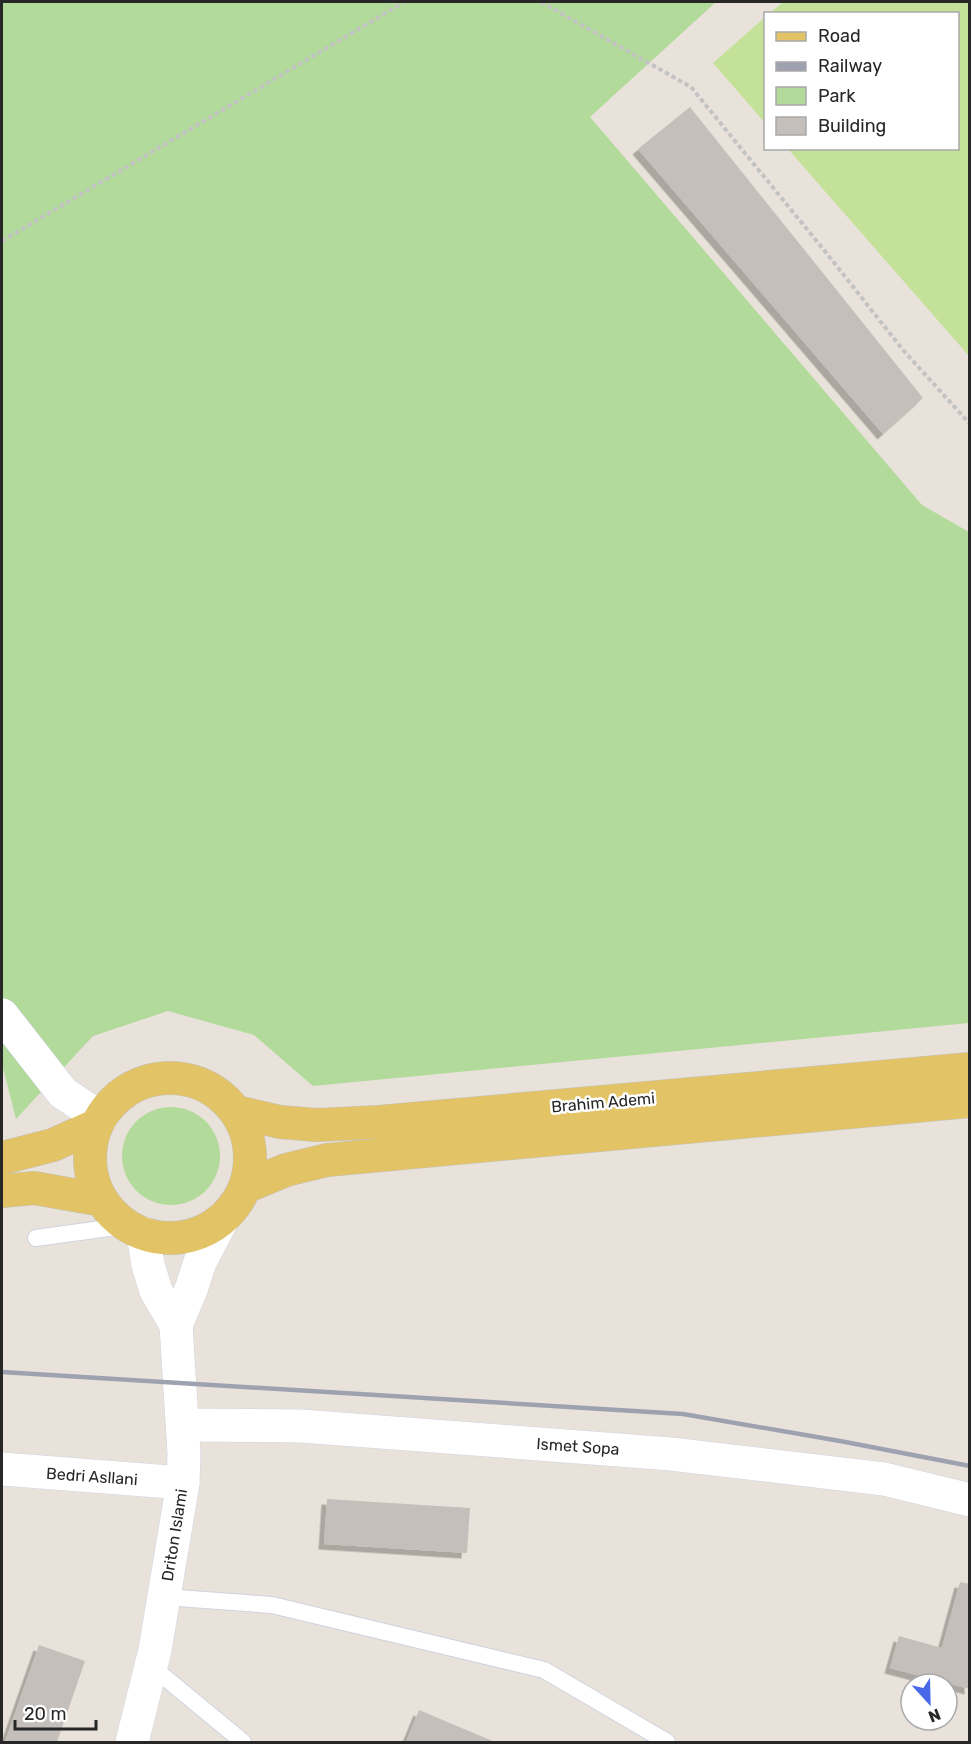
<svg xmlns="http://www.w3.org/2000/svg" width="971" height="1744" font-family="Rubik,sans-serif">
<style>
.green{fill:#b2da9b}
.pitch{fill:#c3e198}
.building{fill:#c4bfba;filter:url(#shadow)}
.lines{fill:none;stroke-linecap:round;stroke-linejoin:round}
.service-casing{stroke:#d0d3df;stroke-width:18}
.minor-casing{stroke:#d0d3df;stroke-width:34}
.tertiary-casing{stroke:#d0d3df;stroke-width:34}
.primary-casing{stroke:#c3c3c3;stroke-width:34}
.path{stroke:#c3c3c3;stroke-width:4;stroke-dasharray:4.5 3;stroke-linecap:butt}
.service{stroke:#fff;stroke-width:16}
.minor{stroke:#fff;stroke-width:33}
.tertiary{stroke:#fff;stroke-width:33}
.primary{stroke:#e2c366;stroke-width:33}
.rail{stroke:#9ea1b0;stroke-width:4.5}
.labels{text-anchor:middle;stroke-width:5;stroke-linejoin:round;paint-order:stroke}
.street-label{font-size:16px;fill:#272727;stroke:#fff}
</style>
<defs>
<filter id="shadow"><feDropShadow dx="-5.5" dy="5.5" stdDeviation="0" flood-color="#0004"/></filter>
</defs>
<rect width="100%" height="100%" fill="#e9e2da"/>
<path class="green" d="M2,2H716L590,117L922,505L969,532V1023L313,1086L254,1035L168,1011L93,1036L16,1119L2,1064Z
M122 1156a49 49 0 1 1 98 0a49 49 0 1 1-98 0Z"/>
<path class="pitch" d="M783,2H969V356L788,149L958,148V14L770,13Z
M765,17V123L713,63Z"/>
<path class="building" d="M690,107L923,398L883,434L638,149Z
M327,1499L470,1508L467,1553L324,1544Z
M960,1582L970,1584V1689L890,1668L899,1636L942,1648Z
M39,1645L85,1661L57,1742H5Z
M419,1710L495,1742H406Z"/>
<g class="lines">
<defs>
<path id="service" d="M36,1238L123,1226
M164,1597L272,1605L544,1670L667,1742
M151,1666L243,1742"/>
<path id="minor" d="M2,1015L63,1093L101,1118
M183,1425L301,1426L671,1454L884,1479L970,1500
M2,1469L183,1483"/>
<path id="tertiary" d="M176,1325L192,1287L200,1262L223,1218
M132,1742L155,1650L183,1483L184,1454L176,1325L156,1291L148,1265L143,1233"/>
<path id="primary" d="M90 1158a80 80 0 1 1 160 0a80 80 0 1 1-160 0Z
M237,1112L280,1122L317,1125L379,1122L970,1069
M2,1158L53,1145L97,1125
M245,1187L286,1170L327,1160L970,1101
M2,1191L34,1188L102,1200"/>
</defs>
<use href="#service" class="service-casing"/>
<use href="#minor" class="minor-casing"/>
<use href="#tertiary" class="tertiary-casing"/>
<use href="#primary" class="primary-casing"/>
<path class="path" d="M541,2L691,87L828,255L903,350L970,424
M2,241L404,2"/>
<use href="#service" class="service"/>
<use href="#minor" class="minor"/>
<use href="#tertiary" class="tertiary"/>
<use href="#primary" class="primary"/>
<path class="rail" d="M2,1372L683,1414L840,1441L970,1466"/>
</g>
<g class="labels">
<g class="street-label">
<text transform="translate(603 1102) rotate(-5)" y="6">Brahim Ademi</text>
<text transform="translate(578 1446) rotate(4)" y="6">Ismet Sopa</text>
<text transform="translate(92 1476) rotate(4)" y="6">Bedri Asllani</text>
<text transform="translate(174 1535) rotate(-81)" y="6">Driton Islami</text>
</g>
</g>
<rect width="971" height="1744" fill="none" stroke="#272727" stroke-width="6"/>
<rect x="764" y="12" width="195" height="138" fill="#ffffff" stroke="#a9a9a9" stroke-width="1.5"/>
<rect x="776" y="32" width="30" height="9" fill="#e2c366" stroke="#a9a9a9" stroke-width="1.5"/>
<text x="818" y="42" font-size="18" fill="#272727">Road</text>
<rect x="776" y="62" width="30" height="9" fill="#9ea1b0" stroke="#a9a9a9" stroke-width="1.5"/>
<text x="818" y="72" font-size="18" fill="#272727">Railway</text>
<rect x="776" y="87" width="30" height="18" fill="#b2da9b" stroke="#a9a9a9" stroke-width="1.5"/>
<text x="818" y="102" font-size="18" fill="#272727">Park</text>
<rect x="776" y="117" width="30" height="18" fill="#c4bfba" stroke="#a9a9a9" stroke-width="1.5"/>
<text x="818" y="132" font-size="18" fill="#272727">Building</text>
<g transform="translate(929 1702) rotate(158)"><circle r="28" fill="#ffffff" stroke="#a9a9a9" stroke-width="1.5"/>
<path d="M0-4.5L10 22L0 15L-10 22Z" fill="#4868e7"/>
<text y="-9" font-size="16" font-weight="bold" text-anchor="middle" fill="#272727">N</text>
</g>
<path d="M15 1720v9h81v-9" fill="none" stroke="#272727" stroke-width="3"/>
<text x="24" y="1720" font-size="18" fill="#272727" stroke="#ffffff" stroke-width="4.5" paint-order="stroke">20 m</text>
</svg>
